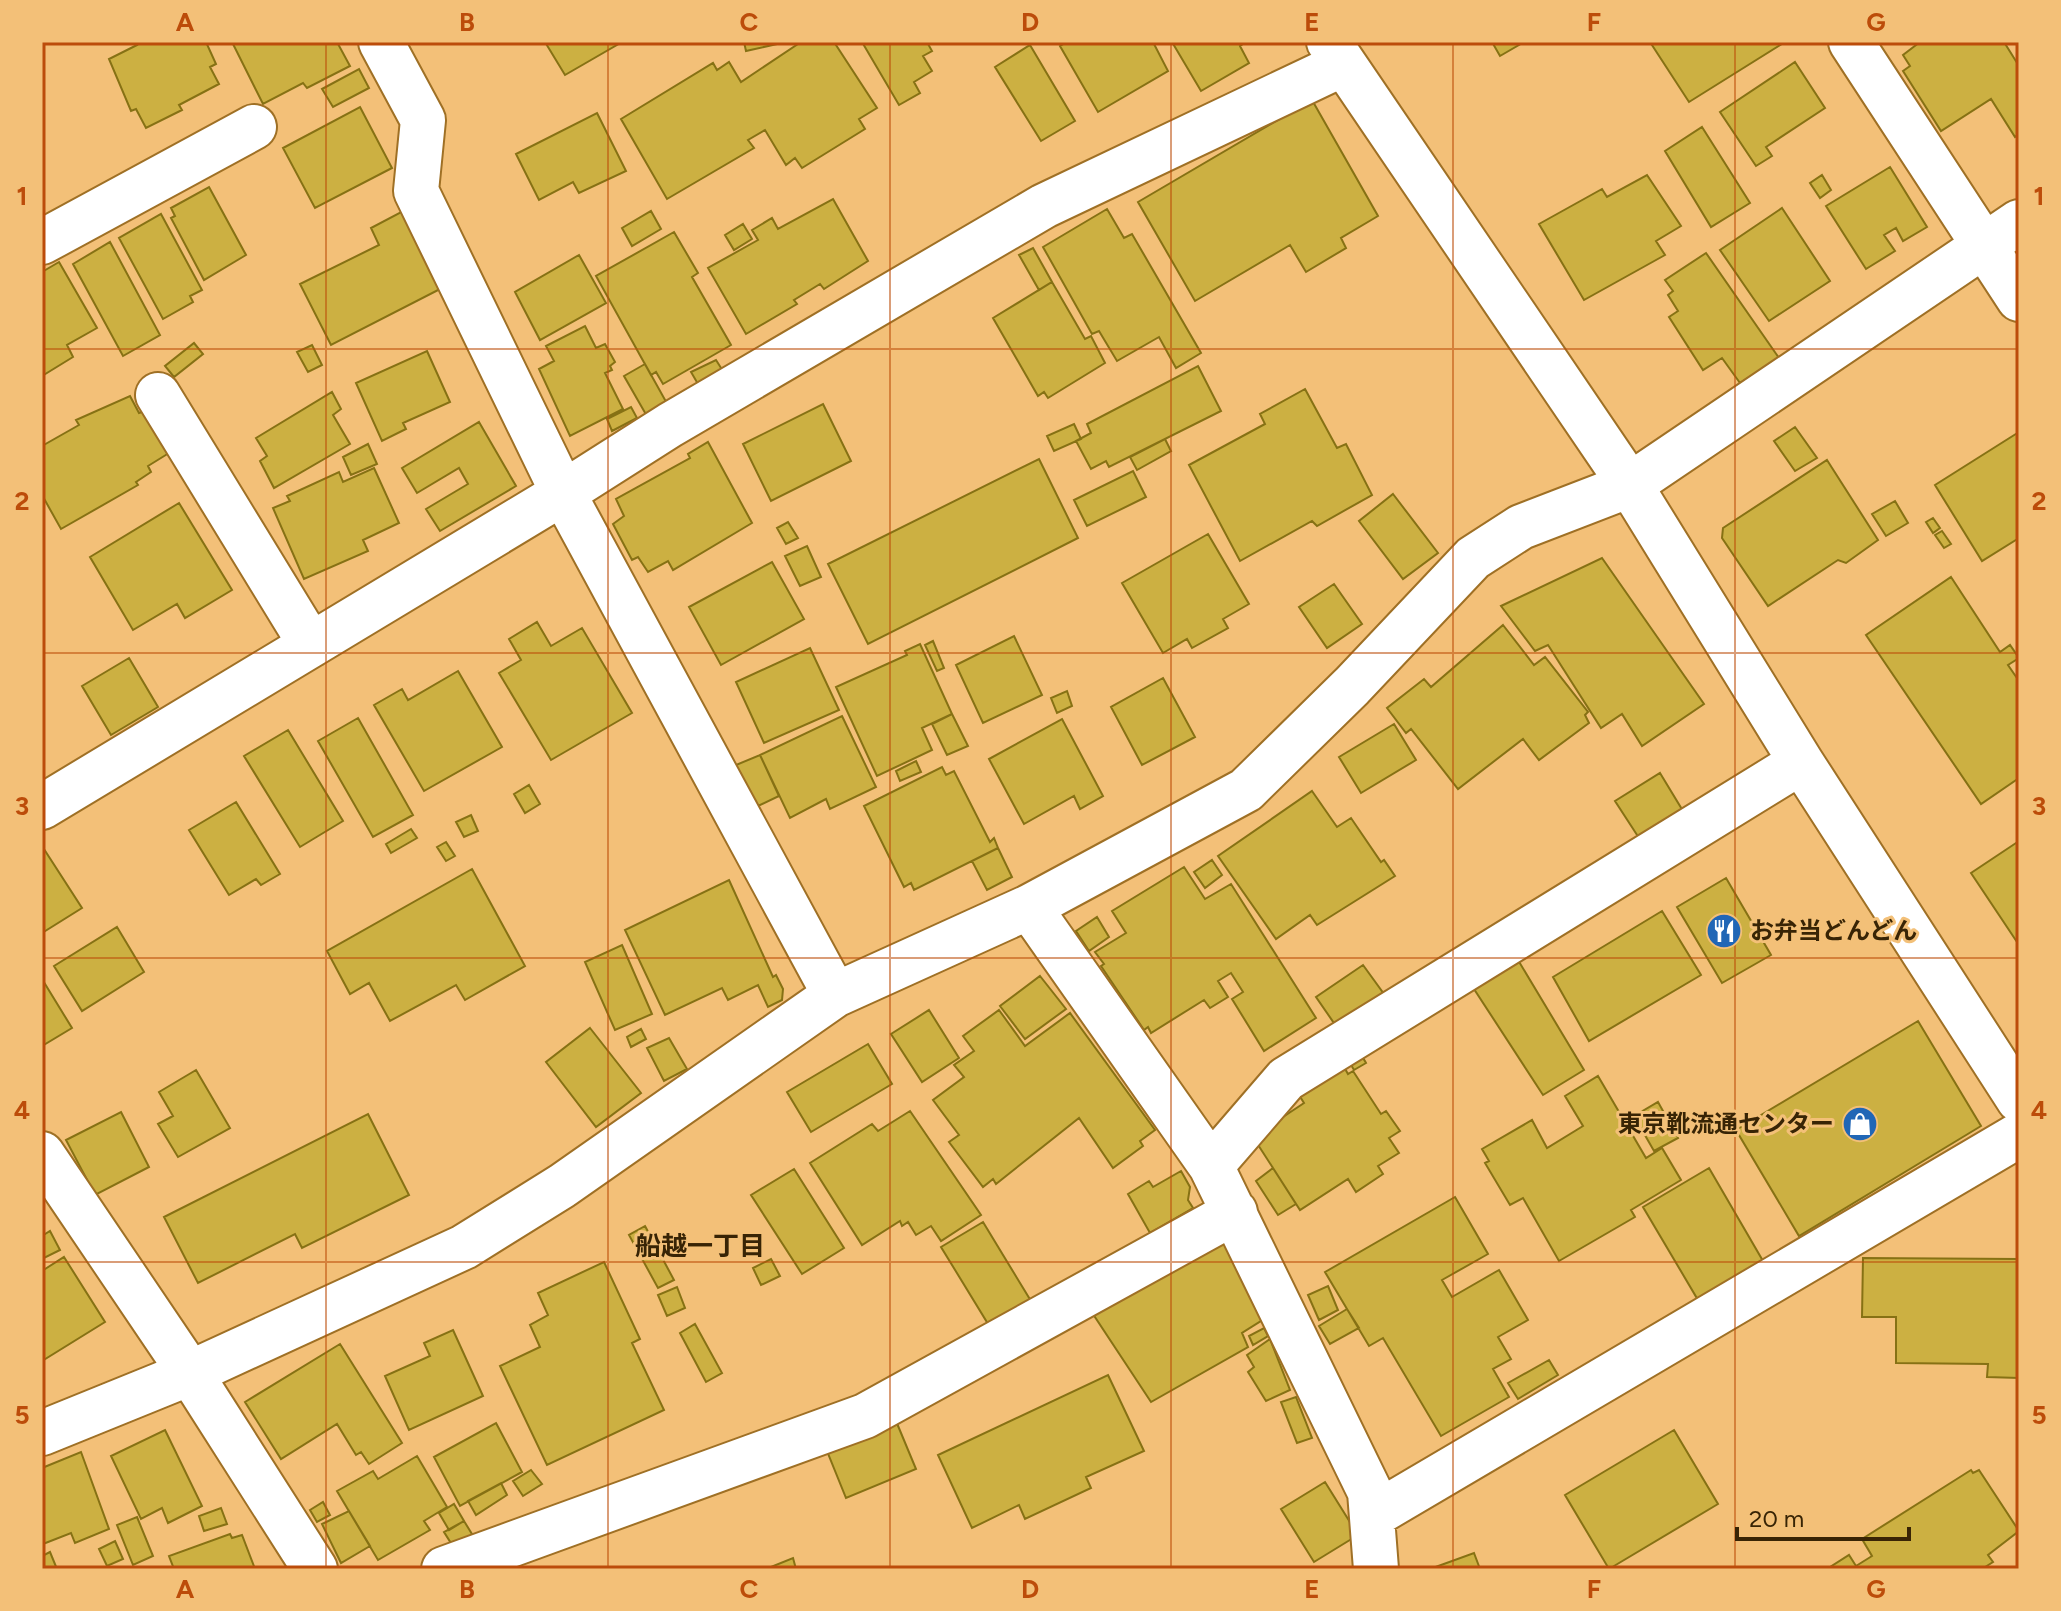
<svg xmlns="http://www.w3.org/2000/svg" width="2061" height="1611" font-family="Figtree,'Noto Sans JP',sans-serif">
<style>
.building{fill:#ccb042;stroke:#867114;stroke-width:2}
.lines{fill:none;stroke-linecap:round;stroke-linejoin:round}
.minor-casing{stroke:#9f7025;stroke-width:48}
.minor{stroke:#fff;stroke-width:44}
.grid{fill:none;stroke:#bc4c0a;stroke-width:2;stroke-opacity:0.55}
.labels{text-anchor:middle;stroke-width:6;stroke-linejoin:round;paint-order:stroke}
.poi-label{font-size:24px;font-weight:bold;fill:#382405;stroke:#f3c078;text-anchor:start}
.neighbourhood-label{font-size:26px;font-weight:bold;fill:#382405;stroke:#f3c078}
.neatline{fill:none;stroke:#bc4c0a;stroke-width:3}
.grid-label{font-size:26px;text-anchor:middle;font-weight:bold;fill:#bc4c0a}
</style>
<rect width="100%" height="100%" fill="#f3c078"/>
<path class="building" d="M135,42H206L216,64L210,67L219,84L179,105L182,110L146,128L136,109L131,111L109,59L137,45Z
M232,42H337L350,66L307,88L303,83L263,104Z
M545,42H622L565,75Z
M744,42H776L777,44L746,51Z
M801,42H834L877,108L859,119L865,129L802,168L795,158L786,165L765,130L748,140L754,148L667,199L621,119L713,63L717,70L729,62L741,82Z
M862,42H927L932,51L923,56L932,71L914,82L920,93L899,105Z
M1067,42H1153L1168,71L1098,112L1060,46Z
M1172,42H1246L1240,46L1249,63L1201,91Z
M1492,42H1524L1500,56Z
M1650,42H1785L1689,102Z
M1920,42H2004L2019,66V134L2015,137L1991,99L1941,131L1903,71L1910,66L1903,55Z
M1030,45L1075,121L1041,141L995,67Z
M1795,62L1825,108L1766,147L1772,156L1756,166L1720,112Z
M359,69L369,88L333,107L322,89Z
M1312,100L1378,216L1341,238L1346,248L1306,272L1290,245L1195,301L1138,202Z
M360,107L392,168L315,208L283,148Z
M597,113L626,171L579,193L573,182L539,200L516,154Z
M1702,127L1750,203L1711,227L1665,151Z
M1890,167L1927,227L1903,241L1896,228L1884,235L1895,251L1866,269L1826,206Z
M1647,175L1681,226L1656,241L1665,255L1584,300L1539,224L1602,189L1607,197Z
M1822,175L1831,190L1820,198L1810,183Z
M209,187L246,255L204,280L171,218L175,216L171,208Z
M833,199L868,261L824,289L820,284L794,300L797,304L746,334L708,268L758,240L752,230L772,218L778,229Z
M1782,208L1830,281L1769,321L1720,250Z
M1107,209L1124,238L1132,234L1201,353L1176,368L1159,337L1117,361L1099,331L1092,334L1043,247Z
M405,210L444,287L331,345L300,284L379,245L371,228Z
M651,211L661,229L632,246L622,228Z
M161,214L202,290L190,296L193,302L163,319L119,238Z
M743,224L752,239L734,250L725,235Z
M674,232L698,273L692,277L731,345L663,384L656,372L651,375L596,276Z
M110,242L160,335L123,356L73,264Z
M1033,248L1052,282L1039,290L1019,255Z
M1706,253L1779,358L1740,383L1722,358L1703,370L1669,317L1678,311L1668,295L1673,291L1665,280Z
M579,255L606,303L540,340L515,292Z
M59,262L97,328L67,345L73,357L42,376V272Z
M1052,282L1085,339L1091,336L1105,363L1048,398L1044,392L1038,396L993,318Z
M585,326L596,348L605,344L615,362L610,366L612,370L605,373L623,409L570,436L539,369L554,361L546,346Z
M194,343L203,354L174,377L165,366Z
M312,345L322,365L308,372L297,352Z
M427,351L450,402L403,423L406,429L382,441L356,383Z
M716,360L723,371L698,384L691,372Z
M645,364L669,407L648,418L624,376Z
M1198,366L1221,411L1109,467L1106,461L1091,469L1076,441L1091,433L1087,424Z
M1305,389L1337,448L1346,444L1372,495L1317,526L1312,521L1240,561L1189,465L1265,424L1260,414Z
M332,392L341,409L333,415L350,444L274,488L260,461L267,456L256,438Z
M130,396L139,413L145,411L169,453L148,466L151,472L136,482L138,485L61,529L42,495V446L79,425L76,420Z
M823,404L851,461L771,501L743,444Z
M631,407L637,418L612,431L607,419Z
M479,422L516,486L440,531L426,509L468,484L459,468L417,493L402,468Z
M1074,424L1081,439L1054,451L1047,436Z
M1795,427L1817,458L1795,471L1774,441Z
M2019,432V538L1982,561L1935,485Z
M1165,439L1171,451L1137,470L1130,457Z
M708,442L752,523L673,570L668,561L648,572L638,557L632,560L613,524L624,516L616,499L690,458L688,454Z
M368,444L377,464L351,475L343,457Z
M1039,459L1078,538L868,644L828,564Z
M1827,460L1878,540L1846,563L1838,560L1768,606L1722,538L1723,528Z
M374,468L399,523L363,540L368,551L304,579L273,508L290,501L287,496L339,472L343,482Z
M1133,471L1146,497L1087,526L1074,500Z
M1393,494L1438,553L1403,579L1359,521Z
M1895,501L1908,523L1886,536L1872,514Z
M179,503L232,590L185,618L177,604L133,630L90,557Z
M1933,518L1940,528L1933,533L1926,522Z
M788,522L798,538L786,544L777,528Z
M1942,531L1951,544L1944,548L1935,535Z
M1208,534L1249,604L1223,619L1228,628L1192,648L1187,639L1163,653L1122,583Z
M807,546L821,577L800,586L785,556Z
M1602,558L1704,704L1642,746L1622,714L1601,728L1548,645L1535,651L1501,606Z
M772,562L804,619L721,665L689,607Z
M1951,577L2000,652L2010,645L2019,658L2008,665L2019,681V778L1981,804L1866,635Z
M1334,584L1362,624L1327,648L1299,607Z
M537,622L551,646L582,628L632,713L551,760L499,673L521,660L509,639Z
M1503,625L1534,665L1545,657L1588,712L1585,715L1589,723L1539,760L1523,739L1458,789L1411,729L1406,733L1387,708L1424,679L1431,687Z
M1014,636L1042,695L983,723L956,665Z
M933,641L944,668L937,671L925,645Z
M920,644L952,714L922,728L932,750L877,776L836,687L907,655L905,651Z
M810,648L839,710L764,743L736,682Z
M129,658L158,707L111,735L82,686Z
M458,671L502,747L424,791L374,705L402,689L408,700Z
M1163,678L1195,737L1142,765L1111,707Z
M1067,691L1072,706L1057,713L1051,698Z
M952,714L968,746L947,755L932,724Z
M842,716L876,787L830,809L826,799L790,818L760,755Z
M358,718L413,815L373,837L318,741Z
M1062,719L1103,796L1080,809L1074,796L1024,824L989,759Z
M1394,724L1416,760L1361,793L1339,757Z
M288,730L343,821L300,847L244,756Z
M760,755L779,796L754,808L736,765Z
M916,761L921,772L900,781L896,771Z
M942,767L946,775L954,771L990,842L994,838L998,848L914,890L911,883L904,887L864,806Z
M1660,773L1683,811L1639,838L1615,801Z
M529,785L540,804L525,813L514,794Z
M1312,791L1337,827L1351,818L1381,862L1384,860L1395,876L1317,925L1310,915L1276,939L1218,856Z
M236,802L280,874L261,885L256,879L229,895L189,830Z
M471,815L478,831L464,837L456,822Z
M411,829L417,838L391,853L386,844Z
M2019,841V945L1971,873Z
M446,842L455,856L446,861L437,847Z
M42,846L82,908L42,933Z
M998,848L1012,877L987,890L972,861Z
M1212,860L1222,875L1205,888L1194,872Z
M1184,867L1205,899L1231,884L1316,1018L1264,1051L1232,999L1243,992L1231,973L1218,981L1228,997L1210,1008L1204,1000L1151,1033L1148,1027L1144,1030L1101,966L1104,964L1095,952L1126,933L1112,911Z
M472,869L525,966L465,1000L456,985L390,1021L369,983L350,994L327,951Z
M1726,878L1771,955L1722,983L1677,907Z
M729,880L773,977L776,975L783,989L782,1000L768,1007L758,985L728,1000L722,988L665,1015L625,930Z
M1662,911L1701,975L1589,1041L1553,977Z
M1097,917L1109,937L1089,951L1076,931Z
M117,927L144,972L82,1011L54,966Z
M622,945L652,1014L615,1030L585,962Z
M1518,960L1584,1070L1543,1095L1474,989Z
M1363,965L1384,994L1336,1026L1316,997Z
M1040,976L1066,1009L1025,1039L1000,1006Z
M42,979L72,1028L42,1046Z
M929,1010L959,1058L922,1082L891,1034Z
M999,1010L1025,1046L1070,1013L1155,1130L1140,1141L1143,1146L1113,1168L1079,1118L996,1184L993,1179L983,1187L949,1142L959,1135L933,1100L964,1077L954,1065L974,1051L963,1036Z
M1918,1021L1981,1126L1799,1236L1736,1130Z
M590,1028L641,1093L596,1127L546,1062Z
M641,1029L646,1039L631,1047L627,1037Z
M669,1038L687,1069L664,1081L647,1048Z
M868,1044L892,1084L811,1132L787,1092Z
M1359,1051L1366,1063L1354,1070L1347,1058Z
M1344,1067L1348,1074L1353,1071L1381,1114L1386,1111L1400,1131L1389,1138L1399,1153L1378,1166L1383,1174L1356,1192L1348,1179L1300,1210L1253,1137L1304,1103L1299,1095Z
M196,1070L230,1128L178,1157L158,1124L173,1116L159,1092Z
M1598,1076L1646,1158L1662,1148L1681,1180L1631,1210L1635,1217L1559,1261L1523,1198L1510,1205L1485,1163L1489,1161L1482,1149L1532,1120L1547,1148L1583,1126L1565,1096Z
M1658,1102L1678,1138L1654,1151L1634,1116Z
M910,1111L981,1215L941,1241L931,1226L916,1235L908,1222L902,1226L900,1221L862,1245L810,1163L872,1124L878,1131Z
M121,1112L149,1167L95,1195L66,1140Z
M368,1114L409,1195L302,1248L295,1234L198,1283L164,1217Z
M1273,1168L1296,1204L1278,1215L1256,1181Z
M1709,1168L1763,1261L1698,1300L1643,1207Z
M794,1169L844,1248L802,1274L751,1195Z
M1181,1171L1190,1187L1188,1200L1193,1208L1150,1233L1128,1194L1149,1181L1153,1187Z
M1455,1197L1488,1254L1442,1280L1452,1297L1499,1270L1528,1320L1498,1337L1511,1359L1493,1369L1509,1397L1441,1436L1383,1338L1369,1346L1325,1272Z
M983,1222L1034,1306L993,1332L941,1247Z
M645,1226L674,1280L658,1288L629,1235Z
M1226,1226L1264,1319L1242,1333L1248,1347L1151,1402L1091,1311Z
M50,1231L60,1250L42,1259V1236Z
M64,1257L105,1322L42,1361V1271Z
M1863,1258L2019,1259V1378L1987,1377L1988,1364L1896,1363V1317H1862Z
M771,1259L780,1276L761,1285L753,1268Z
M604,1262L640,1339L632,1343L664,1410L547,1465L500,1366L540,1347L530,1325L548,1315L538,1293Z
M1328,1286L1338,1310L1319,1320L1308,1295Z
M677,1287L685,1308L667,1316L658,1295Z
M1347,1309L1359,1328L1330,1344L1319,1326Z
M695,1324L722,1373L706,1382L680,1333Z
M1264,1328L1268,1336L1253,1345L1249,1336Z
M453,1330L483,1396L409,1430L385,1376L430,1356L424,1343Z
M1270,1339L1290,1390L1266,1401L1248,1372L1254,1367L1247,1355Z
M340,1344L402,1443L369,1464L361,1452L356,1455L337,1424L281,1459L245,1402Z
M1549,1360L1558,1375L1518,1399L1508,1383Z
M1108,1375L1144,1451L1086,1477L1091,1488L1025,1519L1019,1505L972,1528L938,1455Z
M1296,1397L1312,1438L1297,1443L1281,1402Z
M896,1421L916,1469L846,1498L827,1451Z
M496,1423L522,1472L460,1506L434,1457Z
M165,1430L202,1506L168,1523L162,1508L141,1519L111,1456Z
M1674,1430L1718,1504L1609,1569L1565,1495Z
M81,1452L109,1529L75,1543L71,1533L43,1544L42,1468Z
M417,1456L447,1507L424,1521L430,1530L378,1560L337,1491L373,1471L378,1479Z
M531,1470L542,1484L523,1496L513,1481Z
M1971,1470L1973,1473L1979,1470L2019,1531L1988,1555L1993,1562L1982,1569H1827L1849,1555L1856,1566L1872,1556L1862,1539Z
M1325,1482L1358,1535L1314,1562L1281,1509Z
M501,1483L507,1495L476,1515L468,1501Z
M323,1502L330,1515L317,1522L310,1510Z
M454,1504L464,1521L449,1530L439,1513Z
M221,1508L227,1524L204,1531L199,1516Z
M349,1511L370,1546L341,1563L322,1524Z
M137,1517L153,1556L133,1565L117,1525Z
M464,1521L475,1539L456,1551L444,1532Z
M230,1534L232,1538L242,1535L255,1569H174L169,1556Z
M115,1541L123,1559L107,1566L99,1549Z
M50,1552L57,1569H42V1556Z
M1474,1553L1480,1569H1430Z
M793,1558L796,1569H766Z"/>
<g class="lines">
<defs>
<path id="minor" d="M381,42L423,120L416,191L563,493L835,995
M1329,42L1630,485L1801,762L2019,1100
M1851,42L2019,299
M42,242L254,127
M158,395L311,645
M42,807L563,493L670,425L1044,206L1343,64
M1029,907L1211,1166L1370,1492L1376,1569
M42,1154L190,1373L315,1569
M1211,1166L1286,1079L1801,762
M42,1433L190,1373L464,1247L562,1186L835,995L1029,907L1246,790L1352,686L1473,558L1521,527L1630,485L2019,222
M1372,1516L2019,1135
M444,1569L865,1416L1235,1212"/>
</defs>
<use href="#minor" class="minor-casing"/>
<use href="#minor" class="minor"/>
</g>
<path class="grid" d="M326,42V1569M608,42V1569M890,42V1569M1171,42V1569M1453,42V1569M1735,42V1569M42,349H2019M42,653H2019M42,958H2019M42,1262H2019"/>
<defs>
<symbol id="restaurant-disc" viewBox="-11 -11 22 22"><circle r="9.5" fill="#2066b6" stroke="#f3c078"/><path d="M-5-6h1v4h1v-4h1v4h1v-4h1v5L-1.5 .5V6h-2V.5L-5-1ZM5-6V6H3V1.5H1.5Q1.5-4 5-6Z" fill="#fff"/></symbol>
<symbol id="shop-disc" viewBox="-11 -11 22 22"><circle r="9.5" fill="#2066b6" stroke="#f3c078"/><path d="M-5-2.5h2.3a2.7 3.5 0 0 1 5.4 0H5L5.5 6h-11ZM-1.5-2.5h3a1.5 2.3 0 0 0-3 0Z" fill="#fff"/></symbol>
</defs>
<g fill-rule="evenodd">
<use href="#restaurant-disc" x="1704" y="911" width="40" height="40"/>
<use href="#shop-disc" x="1840" y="1104" width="40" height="40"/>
</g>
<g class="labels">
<g class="poi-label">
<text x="1750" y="939">お弁当どんどん</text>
<text x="1834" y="1132" text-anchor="end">東京靴流通センター</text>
</g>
<g class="neighbourhood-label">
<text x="700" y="1255">船越一丁目</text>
</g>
</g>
<rect width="2061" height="1611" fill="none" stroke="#f3c078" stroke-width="88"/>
<path d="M1737 1527v12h172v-12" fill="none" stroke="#382405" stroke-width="4"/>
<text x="1749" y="1527" font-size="24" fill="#382405" stroke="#f3c078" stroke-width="6" paint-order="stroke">20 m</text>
<rect x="44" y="44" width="1973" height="1523" class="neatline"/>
<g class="grid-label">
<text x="185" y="31">A</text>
<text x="467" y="31">B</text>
<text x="749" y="31">C</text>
<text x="1030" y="31">D</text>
<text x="1312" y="31">E</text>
<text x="1594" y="31">F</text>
<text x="1876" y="31">G</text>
<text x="22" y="205">1</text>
<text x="2039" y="205">1</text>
<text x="22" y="510">2</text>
<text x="2039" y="510">2</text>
<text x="22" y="815">3</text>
<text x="2039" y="815">3</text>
<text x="22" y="1119">4</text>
<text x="2039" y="1119">4</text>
<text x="22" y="1424">5</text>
<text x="2039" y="1424">5</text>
<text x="185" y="1598">A</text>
<text x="467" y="1598">B</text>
<text x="749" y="1598">C</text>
<text x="1030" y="1598">D</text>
<text x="1312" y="1598">E</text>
<text x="1594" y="1598">F</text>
<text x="1876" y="1598">G</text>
</g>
</svg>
